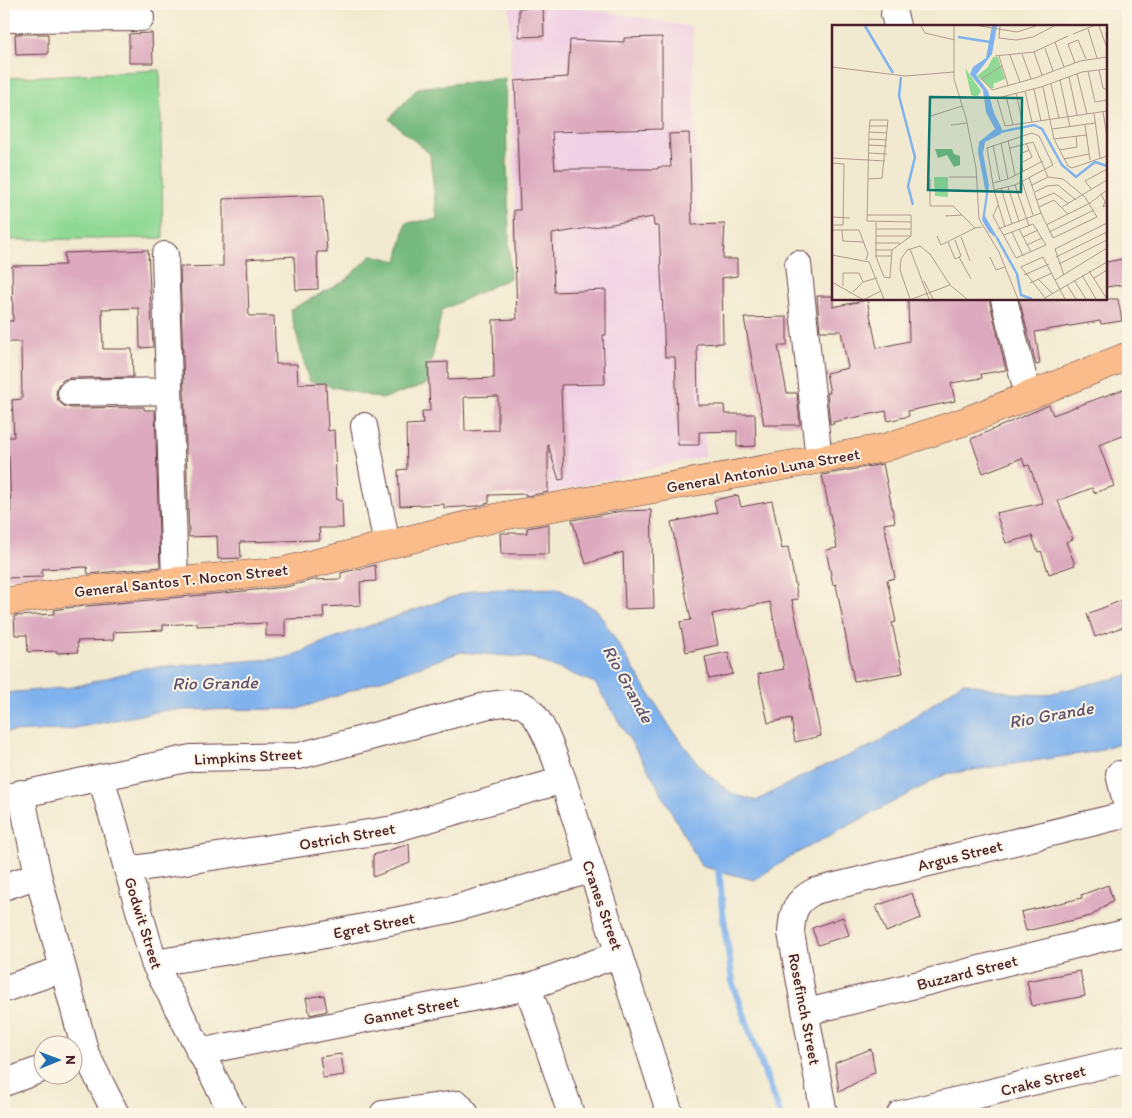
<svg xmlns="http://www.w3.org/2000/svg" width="1132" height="1118" font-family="Itim,sans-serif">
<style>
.built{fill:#f0d0e4}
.green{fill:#90d995;stroke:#6d7c60}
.forest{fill:#74b97e;stroke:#5f6c54}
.water{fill:#80b2ed;stroke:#65688c}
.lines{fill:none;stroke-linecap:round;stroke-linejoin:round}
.stream{stroke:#80b2ed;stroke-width:7}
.building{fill:#dca9be;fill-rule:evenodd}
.minor-casing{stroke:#633d44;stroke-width:28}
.major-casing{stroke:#633d44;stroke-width:29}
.minor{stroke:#fff;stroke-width:26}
.major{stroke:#f9bc8a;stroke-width:28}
.labels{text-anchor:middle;stroke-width:4;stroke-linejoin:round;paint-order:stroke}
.street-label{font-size:16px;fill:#4a1f2b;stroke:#fcf5e5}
.water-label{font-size:18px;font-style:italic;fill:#5d526f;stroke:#fcf5e5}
.inset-river{fill:none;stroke:#80b2ed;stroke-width:2.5}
.inset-road{fill:none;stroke:#af998e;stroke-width:1}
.view{fill:#0f766e;fill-opacity:0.15;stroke:#0f766e;stroke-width:2.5}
.inset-edge{fill:none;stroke:#4a1f2b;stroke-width:2.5}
</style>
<rect width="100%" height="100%" fill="#fcf5e5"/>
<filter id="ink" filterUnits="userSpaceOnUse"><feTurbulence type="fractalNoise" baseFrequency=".02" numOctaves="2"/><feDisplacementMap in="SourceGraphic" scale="10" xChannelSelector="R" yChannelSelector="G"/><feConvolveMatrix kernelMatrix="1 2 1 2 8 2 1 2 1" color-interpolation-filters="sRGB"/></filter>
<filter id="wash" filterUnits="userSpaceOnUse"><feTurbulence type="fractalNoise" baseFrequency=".0096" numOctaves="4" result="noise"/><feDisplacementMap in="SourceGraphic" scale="20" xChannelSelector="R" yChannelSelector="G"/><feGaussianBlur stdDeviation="1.12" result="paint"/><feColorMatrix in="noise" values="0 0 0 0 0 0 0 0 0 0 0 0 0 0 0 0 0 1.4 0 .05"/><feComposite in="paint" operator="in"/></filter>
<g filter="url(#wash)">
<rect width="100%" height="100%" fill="#f2ead0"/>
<path class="built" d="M509,4H561L692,27L705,456L524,499Z"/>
<path class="green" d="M160,70L163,238L4,240V78Z"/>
<path class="forest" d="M505,78L510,278L442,310L427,384L382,399L309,381L290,310L346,280L372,255L397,261L406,223L437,219L430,154L389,119L418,88Z"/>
<path class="water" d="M557,588L597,610L672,730L704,771L731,793L756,801L804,775L878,743L963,682L1011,693L1044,695L1128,675V740L1093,752L946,774L797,853L754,880L701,866L652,776L595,683L532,658L461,652L298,709L166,710L65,730L4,732V693L73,687L144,668L288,658L328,640L473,590Z"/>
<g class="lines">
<path class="stream" d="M718,861L723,915L733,985L780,1114"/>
</g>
<g id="blocks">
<path class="building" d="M543,7L544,36L519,37V8Z
M152,33L153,63H129V34Z
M15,34H48V54L16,55Z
M662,37V129L552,132L555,169H658V167H671L669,134L689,133L692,225L725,224L723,259H737V276L722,278L723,343L697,344L698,405H724L725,414H755L756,446L737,447V431L699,432V445H678L675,357H665L659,226H654L653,217L552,234L554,292L606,290V335H603L605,384L561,385L564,479L559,480L548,445V492L526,496V494L489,495V503L477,506L444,508V504L400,506L398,470L407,469L406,425L423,424L422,411H430L428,363L448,362V380L494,378L493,320L517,319L514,210H520L515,81L568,77L570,40L624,42V38ZM498,396V430L465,431L464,397Z
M323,195L327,252H317L318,289L296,290L294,256L247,259L249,316H274L276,364H297L298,384L326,383L328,431L334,430L337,500H342L343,528H319L320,540L240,542L241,558L218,559L217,536L189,537L180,267L223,266V199Z
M148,250L153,347L140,348L139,308L102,309L103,349H132L133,377L70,378L63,380L58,385L56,394L58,401L64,406L71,408L144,407V410H155L160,567L88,574L87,567L42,569V577L4,578V513L11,512L9,456H4V437H14L12,400L22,399L21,342H7L6,321H13L12,266L65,265L64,253Z
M1128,258V284L1106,287V262Z
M817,296H833V307L867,300L877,348L909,341L908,299H989L1006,370L981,374L982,378L951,383L955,401L908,411L909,416L888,421L886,411L833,422L834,424H830L827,393H830L826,373L848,368L841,331H820Z
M1019,299H1118L1122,321L1101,324L1100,321L1035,332L1040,364L1036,365Z
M787,317V346H778L787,393H797L800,425H764L744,318Z
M1124,389L1128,401V434L1099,445L1114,486L1094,493L1092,488L1058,501L1073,539L1066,542L1075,565L1049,574L1041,551L1038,552L1032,536L1006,543L996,513L1043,503L1029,465L1025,466L1022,458L983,473L971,439L1049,405L1053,415Z
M883,464L895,522L884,524L895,578L887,580L896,622L892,623L903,673L854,681L836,584L833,585L826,550L837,548L822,475Z
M738,495L741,507L772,501L782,549L788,547L798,599L792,600L821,736L795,742L791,718L768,723L758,674L784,669L770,602L712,614L718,645L686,652L680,622L691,620L671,522L717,513L714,500Z
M651,510L654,608L625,609L623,552L586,564L572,520L622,511Z
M549,524V554H501L500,533H527V528Z
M375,565L376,581L360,582L361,605L323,607L324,618L285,619V636H266V623L197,626V623L163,625V630L113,632L114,640L77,641L78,652L57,653V651L28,652L27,635H15L14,616L54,614V610L66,608L286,587L313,580L341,579V573Z
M1128,598V625L1095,637L1087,614Z
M728,652L733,674L709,679L705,657Z
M409,844L410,863L373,877V855Z
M1108,885L1113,900L1091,916L1026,931L1021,912L1082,898L1081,895Z
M912,893L921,918L886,932L876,906Z
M843,917L849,935L818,945L812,928Z
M1080,971L1085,996L1032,1006L1027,981Z
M324,995L327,1011L310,1015L306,998Z
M871,1049L875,1072L839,1092L835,1063Z
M341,1054L344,1075L323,1078L320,1057Z"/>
</g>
</g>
<g filter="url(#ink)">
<use href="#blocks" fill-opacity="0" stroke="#633d44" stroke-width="1"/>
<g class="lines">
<defs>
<path id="minor" d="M894,14L897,26
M4,19L141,18
M165,255L175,581
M798,264L819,460
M1004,299L1028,396
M71,393L169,391
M364,426L387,545
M1119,774L1128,811
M101,777L154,963L233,1114
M21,793L38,875L86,1054L116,1114
M4,798L191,758L299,756L489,705C499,704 510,701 520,704C542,711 555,760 563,780L670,1114
M127,870L394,829L563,780
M4,887L38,875
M154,963L304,939L449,910L591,870
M528,987L571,1114
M4,989L63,969
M807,1012L1128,932
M199,1052L528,987L619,954
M4,1083L42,1069
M383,1114L458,1104L466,1114
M824,1114L791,933C792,912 795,901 815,891L1128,814
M900,1114L1128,1059"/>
<path id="major" d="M4,602L66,592L284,571L503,516L884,448L966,421L1128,356"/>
</defs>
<use href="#minor" class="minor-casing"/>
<use href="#major" class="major-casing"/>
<use href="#minor" class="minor"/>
<use href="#major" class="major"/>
</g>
</g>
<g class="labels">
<g class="street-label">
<text transform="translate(763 470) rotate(-10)" y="6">General Antonio Luna Street</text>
<text transform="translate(181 580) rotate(-6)" y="6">General Santos T. Nocon Street</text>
<text transform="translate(248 756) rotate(-3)" y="6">Limpkins Street</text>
<text transform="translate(347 836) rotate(-10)" y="6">Ostrich Street</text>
<text transform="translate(960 855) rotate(-14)" y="6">Argus Street</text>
<text transform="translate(603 905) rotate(71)" y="6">Cranes Street</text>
<text transform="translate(144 923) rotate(73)" y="6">Godwit Street</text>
<text transform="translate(374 925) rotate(-11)" y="6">Egret Street</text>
<text transform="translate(967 972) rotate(-14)" y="6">Buzzard Street</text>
<text transform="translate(805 1009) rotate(79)" y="6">Rosefinch Street</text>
<text transform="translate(411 1010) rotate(-11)" y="6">Gannet Street</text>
<text transform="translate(1043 1080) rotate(-14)" y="6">Crake Street</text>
</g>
<g class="water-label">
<text transform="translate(215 683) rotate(-1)" y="6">Rio Grande</text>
<text transform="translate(628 684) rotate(61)" y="6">Rio Grande</text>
<text transform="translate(1051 715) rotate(-10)" y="6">Rio Grande</text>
</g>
</g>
<g transform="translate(832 25)">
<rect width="275" height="275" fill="#f2ead0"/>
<path d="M161,32H166L173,54L161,59L162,63H159L145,51L156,42ZM133,43L149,66L145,72L139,70ZM102,152H116V172L103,171Z" fill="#90d995"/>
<path d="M103,124H120L122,129L128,131V140L122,142L115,130L106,133Z" fill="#74b97e"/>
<path d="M160,1H165L160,29L144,50L156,66L162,88L170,104L169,109L153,117L151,128L157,161L153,191L167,215L157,207L150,195L154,169L146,127L147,117L163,104L154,87L151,65L138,49L141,42L154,33Z" fill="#80b2ed"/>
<path class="inset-river" d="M33,1L61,48M126,12L158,17M69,52L67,71L83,132L76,161L81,180M168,107L202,100L210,104L230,140L244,152L263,137L275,141M165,213L185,249L189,270L200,274"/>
<path class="inset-road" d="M89,1L93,8L123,15M122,1V54L134,93L144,143L147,194L167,227L186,274M148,1L185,7L204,1M168,1L167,13L184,15L201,12L222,1M267,1L275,23M256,4L265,33M241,9L261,1M223,17L232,42M213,23L221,46M202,27L210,50M190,29L199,54M178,30L188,57M163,31L202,27L236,11M167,31L176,60M243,38L236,19L246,15L254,34M0,42L73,51L122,47M267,45L271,63L275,65M256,46L263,77L275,75M245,49L255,89M237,52L245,90M149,53L160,65L203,53L248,36L275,32M149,54L170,41M228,55L238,102M219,59L227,93M211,62L222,114L236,141L240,143L275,131M202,64L209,96M193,66L200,97M184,68L191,99M174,71L181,100M165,73L173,101L275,86M162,74L209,62L250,47L275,44M271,86L275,113M262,88L268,133M99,91L130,81M119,100L135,98M253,100L258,135M37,101H55M220,104L263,98M37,107L55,108M37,114L55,115M222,114L254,110M176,115L183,150M169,118L176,154M37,120L55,121M161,120L168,156M178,123L201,117L216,152M227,125L245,122L244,111M37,128L55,129M0,133L53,136M232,134L257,129M0,138L12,139L11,200H0M189,138L200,132L194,118M191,147L188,129L197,125M117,152H144M197,152L209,188L221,213L265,192L253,172L231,154L216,152L200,160M36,154L50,153L56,95H38L37,107L35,196L79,197M98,154V181H121L143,203L150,202M190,156L201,190M161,158L176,154L211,136M183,160L197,201M176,162L187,196M169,163L180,199M259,164L253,156L275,144M162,165L183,160L221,140L207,111L200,108L155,123L162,165L173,202M203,167L215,161L226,160L244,175M269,169L275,180L271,182L273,177M205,175L222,168L237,179M166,180L161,191L184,233L214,220L201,199L172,210M207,182L222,175L236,189M230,182L275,155M35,190H79V211L60,225L58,253L52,252L44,232V197M113,191L130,190M0,192L18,193M214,200L258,178L275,165M44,204H79M166,204L209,188M187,204L199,227M0,205H27L36,229L34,235M10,205L11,216L31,217M180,207L191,231M217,207L262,185M44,211H78M105,211L109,220L143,203M129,212L138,236M191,212L206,205M116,217L123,234L129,231L123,215M43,218H68M195,220L210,213M78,224L97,274M43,225H60M0,230L37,237L52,274M43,231H60M127,232L139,254M158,232L164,245L173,242M224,232L275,207M227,239L275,215M257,246L275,274M192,250L217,239M232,250L223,224L275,198M250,250L264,274M262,253L275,245M206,254L220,268M223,255L275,223M242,255L254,274M92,256L101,274M0,257L30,274M198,258L220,248M235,260L244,274M11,261V248H27L31,257M21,267L31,257L45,253M213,273L275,237M33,274L49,266M78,274L68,245L69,234L75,225L88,221L98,229L118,260L135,274M80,274L118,260M214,274L189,242L211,232L233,274"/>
<path class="view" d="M98,72L190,73L189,167L96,165Z"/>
<rect width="275" height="275" class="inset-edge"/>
</g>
<rect width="1132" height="1118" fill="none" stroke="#fcf5e5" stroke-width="20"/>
<g transform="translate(58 1060) rotate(89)"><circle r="24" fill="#fcf5e5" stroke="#b59f9b"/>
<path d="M0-4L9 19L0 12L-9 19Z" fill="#1f6fb2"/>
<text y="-8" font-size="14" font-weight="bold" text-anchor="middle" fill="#4a1f2b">N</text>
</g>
</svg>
